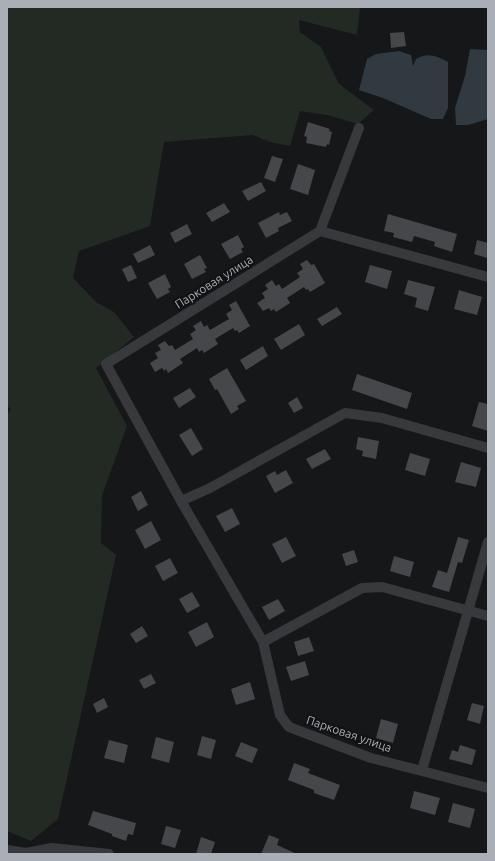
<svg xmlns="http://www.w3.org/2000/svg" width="495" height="861" font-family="Ubuntu,sans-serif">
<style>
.green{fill:#232a23}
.water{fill:#313a40}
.building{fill:#45474b}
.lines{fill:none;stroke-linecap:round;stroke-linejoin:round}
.minor{stroke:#38393d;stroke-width:10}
.labels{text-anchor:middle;stroke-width:4;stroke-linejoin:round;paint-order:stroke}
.street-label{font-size:12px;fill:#aaafb7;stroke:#111213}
</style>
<rect width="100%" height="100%" fill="#161718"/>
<path class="green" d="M7,7H360L357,35L299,20L300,32L321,47L339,84L374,110L358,124L327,115L300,111L290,146L270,142L253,135L164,142L150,226L79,251L73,278L96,302L114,312L134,337L96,368L127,426L102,496L101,543L116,555L58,819L31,841L7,831V415L11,409L7,406Z"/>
<path class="water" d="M470,49L488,50V119L468,125H456L455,108L465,76Z
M399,51L411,55L413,66L416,59C428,52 437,56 448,62V108L443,119H431L383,98L359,90L367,59L376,54Z"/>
<path class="building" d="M404,32L406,46L391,48L390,33Z
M308,122L330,129L329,131L332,132L329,145L327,144L326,147L306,143L307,137L304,136Z
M272,156L283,159L275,182L264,178Z
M298,164L315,170L308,195L290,189Z
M261,182L266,191L248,201L242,191Z
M224,203L230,212L212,222L206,213Z
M279,212L280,215L287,212L292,221L278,228L279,231L266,238L258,223Z
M388,214L457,234L452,252L434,246L435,242L414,236L412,242L393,237L394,233L384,231Z
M187,224L192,234L175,243L170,233Z
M238,235L244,247L241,249L243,252L230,259L221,244Z
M477,240L488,243L487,258L474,254Z
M150,245L155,255L138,263L133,254Z
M200,255L207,268L204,269L206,272L192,279L184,264Z
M307,260L311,265L314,264L325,283L310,292L308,289L306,290L304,287L287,298L290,303L276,312L274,309L271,311L269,308L263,311L257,303L265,298L262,293L268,289L265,285L272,280L276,286L279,284L282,289L300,277L297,273L303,269L300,264Z
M131,265L137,278L128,282L122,269Z
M370,265L392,271L387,289L365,282Z
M165,274L171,287L168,289L170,292L157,299L148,283Z
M408,280L435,287L428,311L415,307L417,298L404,294Z
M459,290L482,297L477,315L454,309Z
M236,301L250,326L239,333L237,330L235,331L233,328L215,339L218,344L204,353L202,350L199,352L197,348L180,359L183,363L168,373L166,369L164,371L162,368L155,372L150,363L158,358L155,353L161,350L158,345L165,341L169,346L172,345L175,350L193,339L190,334L196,330L193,326L201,321L204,327L207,325L210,330L229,319L226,314L232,310L229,305Z
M337,307L342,314L322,326L317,319Z
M299,324L305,335L281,350L274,339Z
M263,346L268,356L246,370L240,360Z
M227,368L246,401L237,406L239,409L231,414L217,389L215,390L209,379Z
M357,374L412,393L407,409L352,390Z
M190,388L196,397L179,408L173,398Z
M297,397L303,408L294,413L288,403Z
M479,402L488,404V431L472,426Z
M191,428L203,449L192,456L179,435Z
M358,437L379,441L376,459L362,456L363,451L356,449Z
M325,449L331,459L312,469L306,459Z
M410,453L430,459L425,476L405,470Z
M461,462L481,468L476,487L455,482Z
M286,470L293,483L275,493L266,476L275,471L277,475Z
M141,491L148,505L138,511L131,497Z
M232,508L240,524L225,532L216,516Z
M151,521L161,540L145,549L135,530Z
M286,537L296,556L282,563L272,544Z
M458,537L469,540L462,563L458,562L449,592L432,587L438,570L447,573Z
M354,550L358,562L346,566L342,554Z
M394,556L414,562L410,577L390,571Z
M170,558L178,573L163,581L155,566Z
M192,592L200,606L187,613L179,599Z
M278,599L285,611L269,620L262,607Z
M207,622L214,637L196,647L188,632Z
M142,626L148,636L136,643L130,634Z
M309,637L314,651L298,656L294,642Z
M305,661L309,675L291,681L286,667Z
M151,674L156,683L144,689L139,680Z
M250,682L255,699L236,705L231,689Z
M104,698L108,707L97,713L93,704Z
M472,703L484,706L480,724L467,720Z
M381,719L398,724L393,743L376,738Z
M202,736L216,740L211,759L197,755Z
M156,737L174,742L169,763L151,758Z
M109,740L128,745L124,763L104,758Z
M241,742L258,749L252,763L235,756Z
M460,745L476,750L472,765L449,759L452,750L458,752Z
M294,763L310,769L308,773L340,785L334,800L314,793V790L288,780Z
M414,791L440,798L435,815L410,808Z
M453,803L475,809L470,828L448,822Z
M93,811L136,823L133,835L128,834L126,841L112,836V834L88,825Z
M166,826L181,830L175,848L161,844Z
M269,835L279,839L277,845L297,854H261Z
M201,837L215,842L211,854H196Z"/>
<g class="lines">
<path class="minor" d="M320,231L359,128
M488,277L320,231L106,364L181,501L263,642L280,715L289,727L371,758L488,788
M181,501L210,488L345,413L382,418L488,448
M263,642L362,588L382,587L488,616
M422,770L488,542
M7,850L26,853L52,848L109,854"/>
</g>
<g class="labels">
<g class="street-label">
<text transform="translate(214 282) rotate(-32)" y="4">Парковая улица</text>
<text transform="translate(349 734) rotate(19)" y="4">Парковая улица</text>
</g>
</g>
<rect width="495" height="861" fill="none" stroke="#aaafb7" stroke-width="16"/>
</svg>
